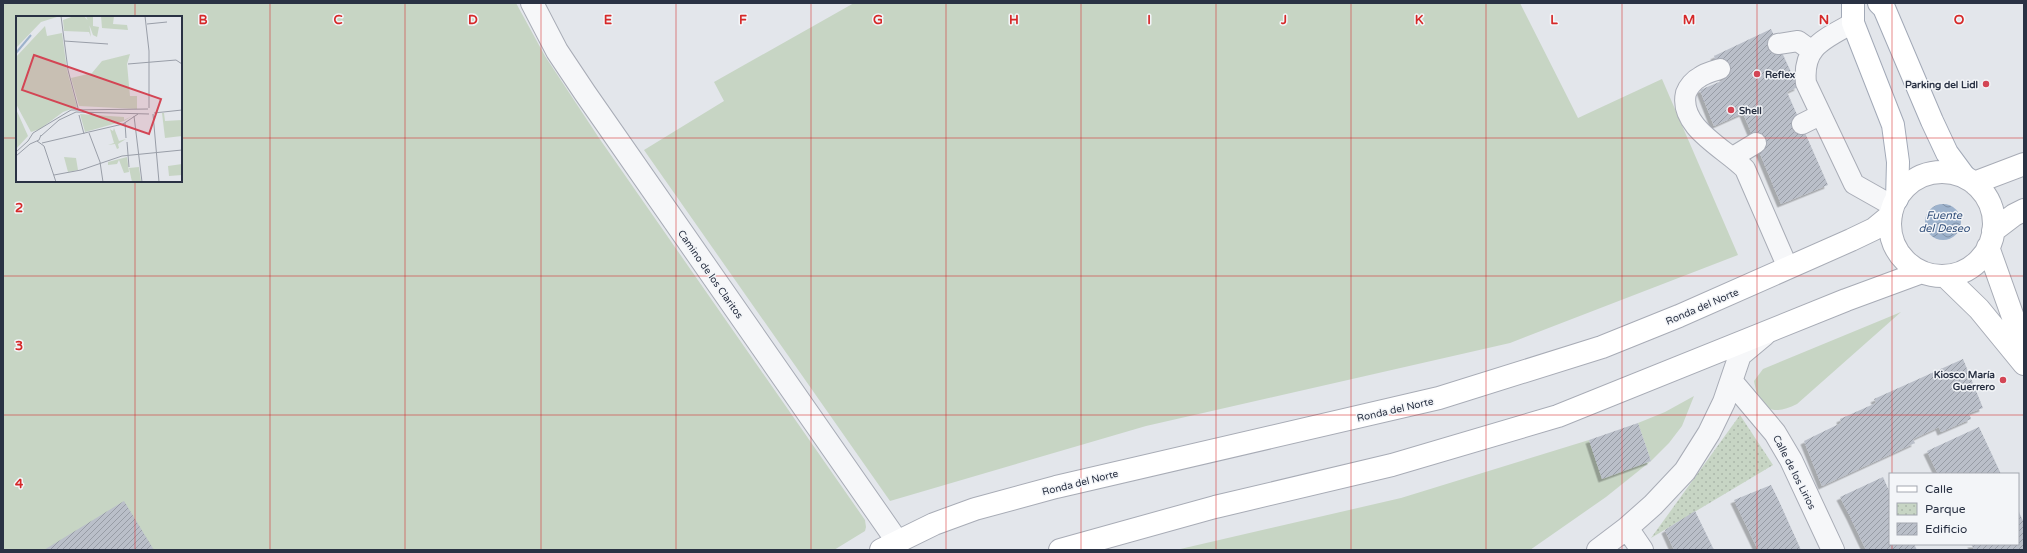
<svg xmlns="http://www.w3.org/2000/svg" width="2027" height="553" font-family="'Varela Round',sans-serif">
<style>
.grass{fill:#c7d5c4;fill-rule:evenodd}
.park{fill:url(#park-dots)}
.water{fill:url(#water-waves)}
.building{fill:url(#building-hatch);filter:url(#shadow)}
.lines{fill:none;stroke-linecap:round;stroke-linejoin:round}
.service-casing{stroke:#a8acb6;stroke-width:22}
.minor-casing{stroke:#a8acb6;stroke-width:24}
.secondary-casing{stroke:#a8acb6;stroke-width:24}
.primary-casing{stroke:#a2a9b7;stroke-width:24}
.service{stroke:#f6f7f9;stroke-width:20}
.minor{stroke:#f6f7f9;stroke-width:22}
.secondary{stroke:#fff;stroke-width:22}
.primary{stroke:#fff;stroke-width:22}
.grid{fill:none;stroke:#d62828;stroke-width:1;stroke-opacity:0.55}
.poi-dot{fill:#d34554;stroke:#f3f5f8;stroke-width:1.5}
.labels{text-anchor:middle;stroke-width:3;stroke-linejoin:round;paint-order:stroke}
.poi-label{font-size:10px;font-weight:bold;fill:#2a3244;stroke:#f3f5f8;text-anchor:start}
.street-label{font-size:10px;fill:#2a3244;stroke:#f3f5f8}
.water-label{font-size:11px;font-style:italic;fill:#324f7a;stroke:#f3f5f8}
.inset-river{fill:none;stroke:#9db2cc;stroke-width:2}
.inset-road{fill:none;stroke:#999ea8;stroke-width:1}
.view{fill:#d34554;fill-opacity:0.15;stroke:#d34554;stroke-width:2}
.inset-edge{fill:none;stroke:#2a3244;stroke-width:2}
.grid-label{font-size:13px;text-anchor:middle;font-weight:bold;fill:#d62828;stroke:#f3f5f8;stroke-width:3;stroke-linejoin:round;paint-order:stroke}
</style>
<defs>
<pattern id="park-dots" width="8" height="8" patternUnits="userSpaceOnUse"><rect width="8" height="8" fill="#c7d5c4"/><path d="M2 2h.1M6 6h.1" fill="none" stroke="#abb7aa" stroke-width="1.8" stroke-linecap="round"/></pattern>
<pattern id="water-waves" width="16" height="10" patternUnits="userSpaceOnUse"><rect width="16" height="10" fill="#9db2cc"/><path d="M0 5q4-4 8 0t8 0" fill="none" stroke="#8091a7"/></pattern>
<pattern id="building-hatch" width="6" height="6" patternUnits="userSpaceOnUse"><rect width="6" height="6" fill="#babfc9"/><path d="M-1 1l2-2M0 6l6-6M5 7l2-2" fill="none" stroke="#979ca5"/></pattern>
<filter id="shadow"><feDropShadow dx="-3.5" dy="3.5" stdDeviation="0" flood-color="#0004"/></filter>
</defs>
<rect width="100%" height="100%" fill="#e3e6eb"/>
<path class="grass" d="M3,3H516L545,56L599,138L865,520L866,527L865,531L834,550H3ZM17,17H181V181H17Z
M854,3H1520L1578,118L1662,79L1738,255L1510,343L1146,426L890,501L644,150L724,101L714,82Z
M1901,312L1797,404C1771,417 1759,409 1754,381L1763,369Z
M1694,396L1682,426L1669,443L1651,461L1606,497L1530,550H1176L1401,498L1589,440L1602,478L1651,461L1638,423L1665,412Z"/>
<path class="park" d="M1740,415L1773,465L1651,538Z"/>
<path class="water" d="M1925 222a18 18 0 1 1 36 0a18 18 0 1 1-36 0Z"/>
<path class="building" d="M1771,29L1798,87L1787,92L1828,185L1781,204L1743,113L1714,126L1700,90L1724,80L1714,56Z
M1963,359L1983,408L1969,413L1971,419L1941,432L1939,427L1913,439L1915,443L1822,486L1804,441L1841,423L1840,419L1876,403L1874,399Z
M1638,423L1651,461L1602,479L1589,440Z
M1979,427L2001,474H1938L1927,451Z
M1883,477L1890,493V544H1914L1917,550H1866L1850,516L1840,497Z
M1771,485L1778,499L1801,550H1758L1734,500Z
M124,501L154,550H44Z
M2018,510L2024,523V550H1974L1971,544H2018Z
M1695,511L1714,550H1674L1665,530Z"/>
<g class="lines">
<defs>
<path id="service" d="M1853,23C1825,39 1802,46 1806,83L1854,184L1893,206
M1778,44L1798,41L1812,51
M1720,69C1713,71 1705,73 1700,77C1694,80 1688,87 1686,93C1678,127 1726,149 1745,169L1788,268
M1802,124L1820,115
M1733,157L1756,143"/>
<path id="minor" d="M532,3L557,51L585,93L897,541
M1732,382L1775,433L1791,460L1833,550
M1627,528L1642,550
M1598,550L1627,528L1653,505L1685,471L1709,433L1724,402L1740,355L1764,335"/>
<path id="secondary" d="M1890 224a52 52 0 1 1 104 0a52 52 0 1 1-104 0Z
M1974,183L2024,164
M1993,231L2014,215L2024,210
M1988,247L2024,348
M1945,276L1979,309L2024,364
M881,550L934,524L975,509L1056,487L1439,398L1602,347L1679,316L1851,240L1874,229L1891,215
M1060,550L1215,507L1392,465L1558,416L1846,300L1922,272"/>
<path id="primary" d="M1853,3V23L1893,125L1898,162L1897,199
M1879,3L1884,8L1932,121L1947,153L1964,176"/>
</defs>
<use href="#service" class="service-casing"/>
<use href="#minor" class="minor-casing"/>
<use href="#secondary" class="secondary-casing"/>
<use href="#primary" class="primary-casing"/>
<use href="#service" class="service"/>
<use href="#minor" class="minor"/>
<use href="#secondary" class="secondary"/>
<use href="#primary" class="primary"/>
</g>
<path class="grid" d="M135,3V17M270,3V550M405,3V550M541,3V550M676,3V550M811,3V550M946,3V550M1081,3V550M1216,3V550M1351,3V550M1486,3V550M1622,3V550M1757,3V550M1892,3V474M3,138H17M181,138H2024M135,181V550M3,276H2024M3,415H2024M1892,544V550"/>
<g class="poi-dot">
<circle cx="1757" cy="74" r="4"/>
<circle cx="1986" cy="84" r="4"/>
<circle cx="1731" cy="110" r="4"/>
<circle cx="2003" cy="380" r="4"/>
</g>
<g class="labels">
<g class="poi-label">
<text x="1765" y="78">Reflex</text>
<text x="1978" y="88" text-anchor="end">Parking del Lidl</text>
<text x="1739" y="114">Shell</text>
<text x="1995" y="378" text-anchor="end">Kiosco María<tspan x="1995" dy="12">Guerrero</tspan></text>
</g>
<g class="street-label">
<text transform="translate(711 274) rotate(55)" y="4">Camino de los Claritos</text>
<text transform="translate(1702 306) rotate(-23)" y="4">Ronda del Norte</text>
<text transform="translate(1395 409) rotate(-13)" y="4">Ronda del Norte</text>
<text transform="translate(1795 472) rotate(63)" y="4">Calle de los Lirios</text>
<text transform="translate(1080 482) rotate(-14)" y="4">Ronda del Norte</text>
</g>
<g class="water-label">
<text x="1944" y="219">Fuente<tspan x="1944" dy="13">del Deseo</tspan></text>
</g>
</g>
<g transform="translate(16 16)">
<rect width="166" height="166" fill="#e3e6eb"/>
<path d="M0,0H44L25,6L0,32ZM58,0H68L73,6L75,21L73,16L48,15L47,4ZM70,0L77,1V10L83,11L81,21L77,19ZM85,0H98L97,8L111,9L112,14L86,12ZM29,10L31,20L46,17L51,54L61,91L47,96L24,113L15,116L0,88V41ZM114,38L111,48L114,80H121V93L63,90L55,62L76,57L86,45ZM0,93L12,120L0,133ZM64,98L108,101V104L116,100L108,105L69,116Z" fill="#c7d5c4"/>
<path d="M146,97H148L149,105L166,104V120L149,122ZM98,112L103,125L110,123L102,128L103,132L101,133L99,128L92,129L98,127L94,113L97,115ZM48,141L60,142L62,154L52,156ZM166,148V159L153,160L152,150ZM123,151L125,165L116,166L113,152Z" fill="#c7d5c4"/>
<path d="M111,141L113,156L108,157L103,144L101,148L92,149V146Z" fill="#c7d5c4"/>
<path class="inset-river" d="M0,37L15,19"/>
<path class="inset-road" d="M45,0L52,54L62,92M129,0L133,35V92M131,8L151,6M48,25L92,28M112,48L160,44L166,48M138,97L166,94M137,98L143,166M63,99L68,118M118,100L126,166M109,107L110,122M73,117L84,146L87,166M25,120L43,104L60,96L133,98M21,125L28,130L40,166M111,126L113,151M26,127L107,108L122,98M0,136L12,125L17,117L55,94L132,93M0,140L14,128L23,124L25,119M38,159L65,154L106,140L166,134"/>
<path class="view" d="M18,39L145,83L133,118L6,74Z"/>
<rect width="166" height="166" class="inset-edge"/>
</g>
<g class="grid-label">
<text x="203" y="24">B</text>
<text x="338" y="24">C</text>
<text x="473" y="24">D</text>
<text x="608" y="24">E</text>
<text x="743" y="24">F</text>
<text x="878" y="24">G</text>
<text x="1014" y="24">H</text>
<text x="1149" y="24">I</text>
<text x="1284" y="24">J</text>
<text x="1419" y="24">K</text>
<text x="1554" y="24">L</text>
<text x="1689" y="24">M</text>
<text x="1824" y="24">N</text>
<text x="1959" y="24">O</text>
<text x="19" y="212">2</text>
<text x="19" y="350">3</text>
<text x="19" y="488">4</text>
</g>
<rect width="2027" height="553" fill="none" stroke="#2a3244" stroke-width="8"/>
<rect x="1889" y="473" width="130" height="72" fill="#f3f5f8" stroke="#a3a7b0"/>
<rect x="1897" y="486" width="20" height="6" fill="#ffffff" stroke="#a3a7b0"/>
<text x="1925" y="493" font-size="12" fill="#2a3244">Calle</text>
<rect x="1897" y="503" width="20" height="12" fill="url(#park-dots)" stroke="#a3a7b0"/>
<text x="1925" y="513" font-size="12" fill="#2a3244">Parque</text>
<rect x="1897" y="523" width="20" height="12" fill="url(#building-hatch)" stroke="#a3a7b0"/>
<text x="1925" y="533" font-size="12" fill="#2a3244">Edificio</text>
</svg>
